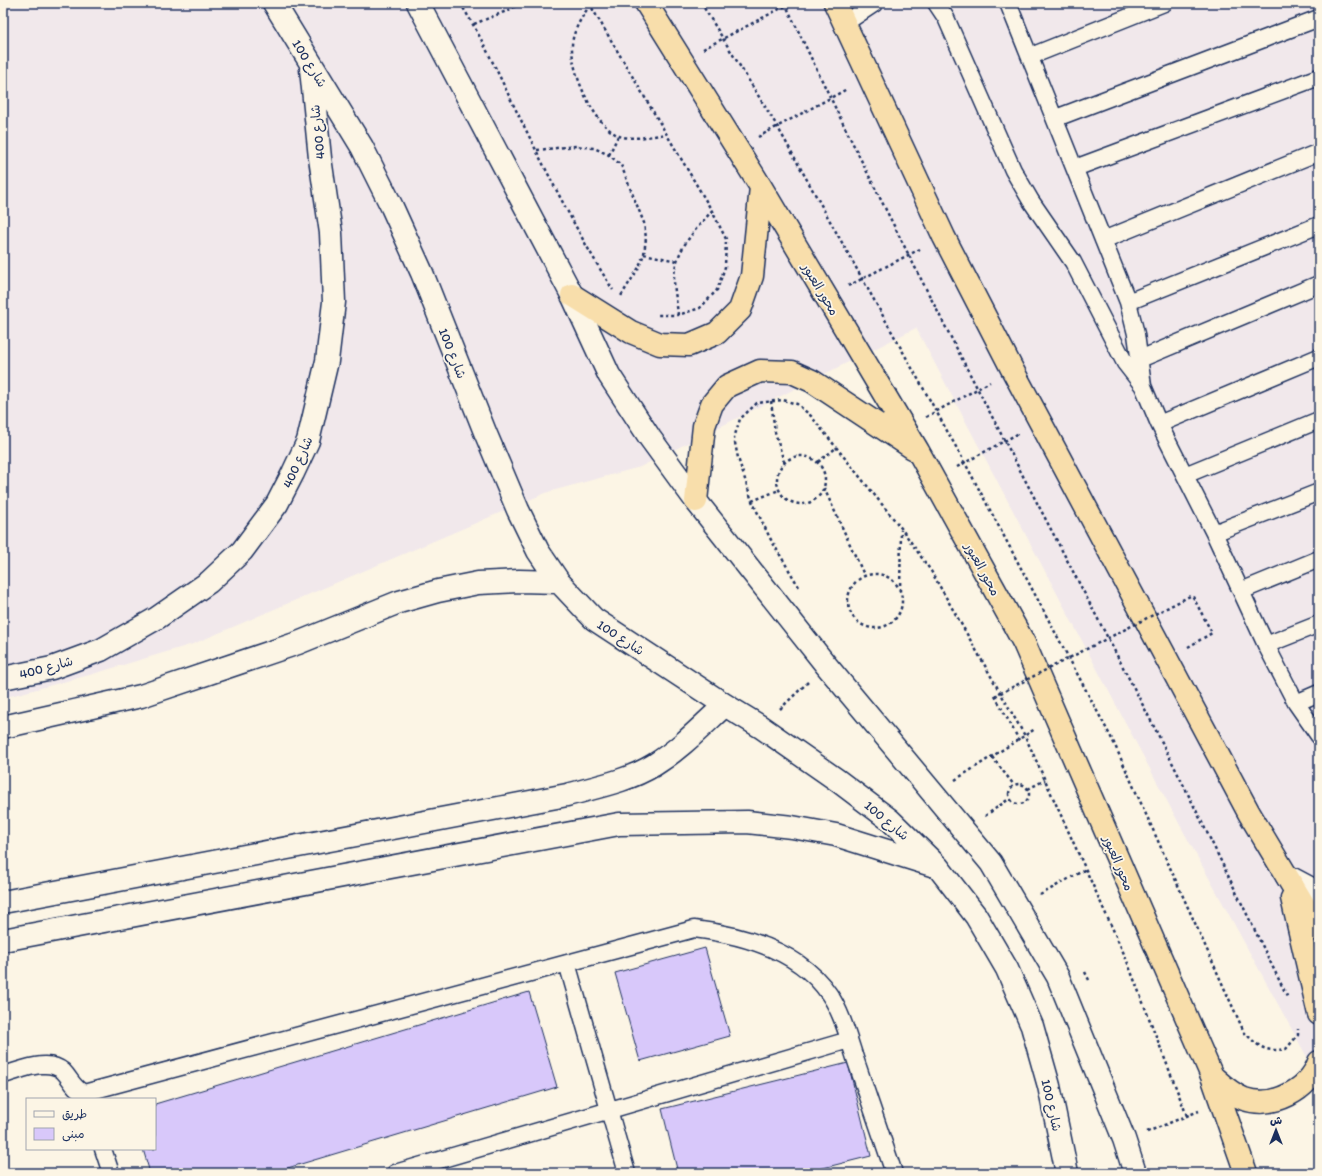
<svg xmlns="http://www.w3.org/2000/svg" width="1322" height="1176" font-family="Itim,'Playpen Sans Arabic',sans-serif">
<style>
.built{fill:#f1e8eb}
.building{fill:#d8c8fa;stroke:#1b2f5e}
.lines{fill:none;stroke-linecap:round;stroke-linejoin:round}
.service-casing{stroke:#1b2f5e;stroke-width:19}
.tertiary-casing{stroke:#1b2f5e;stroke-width:25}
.trunk-casing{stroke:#1b2f5e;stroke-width:25}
.path{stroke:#1b2f5e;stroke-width:2.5;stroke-dasharray:3 3;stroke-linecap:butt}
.service{stroke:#fcf5e5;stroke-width:16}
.tertiary{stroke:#fcf5e5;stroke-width:22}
.trunk{stroke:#f8deab;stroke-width:22}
.path-bridge{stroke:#1b2f5e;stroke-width:2.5;stroke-dasharray:3 3;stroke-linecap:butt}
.labels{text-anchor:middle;stroke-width:3.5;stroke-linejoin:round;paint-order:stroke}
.street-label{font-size:13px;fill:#1b2f5e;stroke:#fcf5e5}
</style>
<rect width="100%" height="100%" fill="#fcf5e5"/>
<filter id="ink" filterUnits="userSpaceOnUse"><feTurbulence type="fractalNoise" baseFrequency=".025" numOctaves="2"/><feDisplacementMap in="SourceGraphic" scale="8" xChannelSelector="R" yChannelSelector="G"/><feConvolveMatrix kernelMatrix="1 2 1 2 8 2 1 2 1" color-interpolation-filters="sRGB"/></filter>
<g filter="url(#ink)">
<path class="built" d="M3,3H1319V1079L1175,816L916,328L640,467L548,492L193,644L93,674L3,698Z"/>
<path class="building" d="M705,948L730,1036L640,1061L615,973Z
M529,992L557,1087L271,1173H150L143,1149H155V1104Z
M848,1063L871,1156L803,1173H678L662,1109Z"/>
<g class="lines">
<defs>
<path id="service" d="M936,3L946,18L1013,170L1031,201L1073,262L1125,363L1143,386
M1008,3L1128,302L1136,334L1143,386L1159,424L1214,533L1266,645L1296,703L1319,736
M845,23L875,3
M1031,56L1164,3
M1056,118L1319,18
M1075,168L1319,77
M1103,240L1319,152
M1128,302L1319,225
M1140,359L1319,284
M1159,424L1319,357
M1185,475L1319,420
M1214,533L1319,492
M1241,591L1319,559
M1266,645L1319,624
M1296,703L1319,693
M567,963L627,1173
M3,1075C20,1071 47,1057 63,1071C71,1079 73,1088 84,1093L694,929C743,935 800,951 829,994C843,1014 849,1041 857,1064C869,1100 882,1137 894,1173
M103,1149L111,1173
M395,1173L849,1040"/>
<path id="tertiary" d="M274,3L362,147L392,207L422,273L485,432L518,510L538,551L559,582L594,619L725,705L761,727L837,780L890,820L938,867L976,916L1007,969L1032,1026L1049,1086L1067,1173
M418,3L572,295L609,375L650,438L696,501L826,665L991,863L1058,977L1124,1139L1135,1173
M3,678L52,668L101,650L157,618L209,582L242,551L277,504L293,473L308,441L327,361L334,302L331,233L320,158L311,69
M3,727L141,696L298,643L399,602L438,591L478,583L519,581L559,582
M1287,876L1319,893
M3,902L567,795C596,787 628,781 654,765C680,749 702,726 725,705
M3,940L619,824L747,822L792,827L836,835L935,866"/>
<path id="trunk" d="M646,3L761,187L918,451L1024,643L1212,1076L1246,1173
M835,3L944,237L1012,369L1249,813L1319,930
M572,295L631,332L660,344L689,345L717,333L740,310L752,276L761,187
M696,501L704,426L712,404L727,386L760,371L792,372L812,381L913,448
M1292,898L1319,1014
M1212,1076C1222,1085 1231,1094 1244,1099C1273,1109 1309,1090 1319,1062"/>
</defs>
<use href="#service" class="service-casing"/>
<use href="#tertiary" class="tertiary-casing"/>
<use href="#trunk" class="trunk-casing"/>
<path class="path" d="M460,3C480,34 495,67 511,100C543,164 575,230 613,290
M589,3L712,211L726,239L725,267L717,290L700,308L678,315H658
M701,3L777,126L965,463L1113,741L1244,1032C1260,1048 1264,1052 1286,1049L1298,1035V1029
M785,3C899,245 1026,480 1149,717C1197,810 1242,905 1288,998
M590,5C582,17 571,33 572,49C573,76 593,122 617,135C628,141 654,136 666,134
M474,24L509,10L520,3
M703,49L791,3
M758,137L847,89
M537,150L576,146L594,148L609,155L621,165L644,223L646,238L644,254L638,269L621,296
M609,155L618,136
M644,254L677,261
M848,286L922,248
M678,315C677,303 674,290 674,278C675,250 695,230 712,211
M771,401L775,432L784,462
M926,417L990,382
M777 480a24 24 0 1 1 48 0a24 24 0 1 1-48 0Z
M818,462L836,448
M957,467L1019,433
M824,488L865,577
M752,501L779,490
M848 601a27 27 0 1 1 54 0a27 27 0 1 1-54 0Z
M799,587L770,538L752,501L738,458L734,438L740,419L757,403L783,400L797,404L811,416L901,528L931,571L1025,736L1125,956L1187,1116
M900,591L901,530
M1188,647L1212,633L1192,595
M995,696L1019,740
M780,709L808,682
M992,757L1014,785
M955,780L1035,729
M1009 794a10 10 0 1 1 20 0a10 10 0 1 1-20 0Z
M1028,789L1045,780
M985,816L1009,799
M1040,895L1086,869
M1085,972L1090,982
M1147,1132L1199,1111"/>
<use href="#service" class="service"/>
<use href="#tertiary" class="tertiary"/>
<use href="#trunk" class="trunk"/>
<path class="path-bridge" d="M995,696L1192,595"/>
</g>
</g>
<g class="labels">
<g class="street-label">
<text transform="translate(310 63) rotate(58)" y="5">شارع 100</text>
<text transform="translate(317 132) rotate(-96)" y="5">شارع 400</text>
<text transform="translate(821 289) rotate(59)" y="5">محور العبور</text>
<text transform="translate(453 353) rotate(68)" y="5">شارع 100</text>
<text transform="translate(297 462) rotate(-66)" y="5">شارع 400</text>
<text transform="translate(983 569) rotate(61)" y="5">محور العبور</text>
<text transform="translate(621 637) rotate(33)" y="5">شارع 100</text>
<text transform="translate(46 667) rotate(-15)" y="5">شارع 400</text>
<text transform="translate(887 820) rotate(40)" y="5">شارع 100</text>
<text transform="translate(1119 863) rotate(67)" y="5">محور العبور</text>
<text transform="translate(1052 1105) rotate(77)" y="5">شارع 100</text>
</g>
</g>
<rect width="1322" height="1176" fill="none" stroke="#fcf5e5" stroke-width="16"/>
<rect x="8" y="8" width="1306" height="1160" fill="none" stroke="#1b2f5e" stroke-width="1.5" filter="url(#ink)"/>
<rect x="26" y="1098" width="130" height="52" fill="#fcf5e5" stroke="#a2a6af"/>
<rect x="34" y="1111" width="20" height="6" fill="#fcf5e5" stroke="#a2a6af"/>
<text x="62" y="1118" font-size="12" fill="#1b2f5e">طريق</text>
<rect x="34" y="1128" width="20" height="12" fill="#d8c8fa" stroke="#a2a6af"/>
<text x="62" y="1138" font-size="12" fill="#1b2f5e">مبنى</text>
<g transform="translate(1276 1130)" stroke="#fcf5e5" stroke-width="3" paint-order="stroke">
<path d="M0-3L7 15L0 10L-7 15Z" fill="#1b2f5e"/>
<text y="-6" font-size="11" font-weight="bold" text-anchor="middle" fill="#1b2f5e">ش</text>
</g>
</svg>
